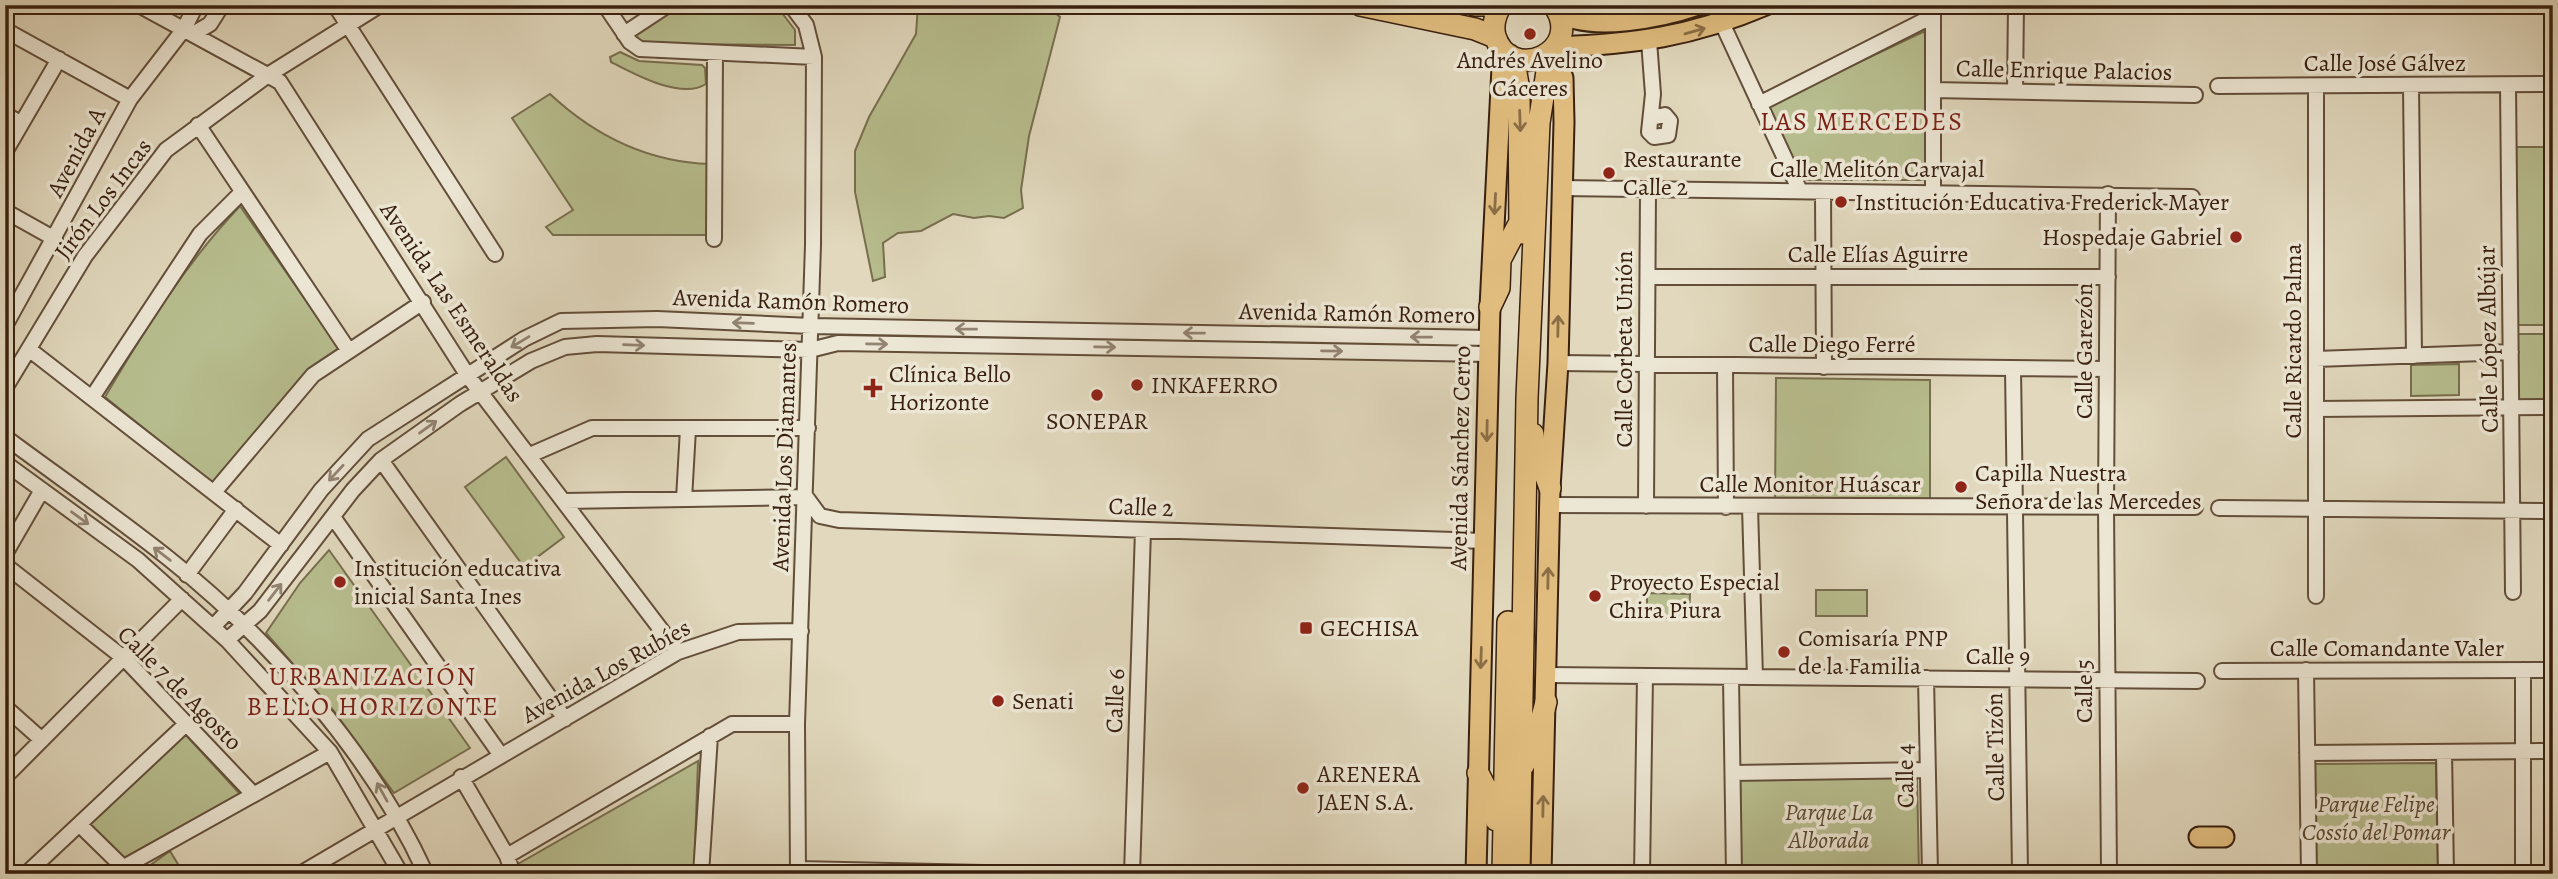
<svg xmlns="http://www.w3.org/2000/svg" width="2558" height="879" font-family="Alegreya,serif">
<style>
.green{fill:#b7bd8e;stroke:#786e4e;stroke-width:2}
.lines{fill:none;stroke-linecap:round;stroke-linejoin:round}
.minor-casing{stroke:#634e3a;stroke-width:18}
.major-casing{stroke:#39200f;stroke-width:23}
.highway-casing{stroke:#39200f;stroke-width:24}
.minor{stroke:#ece6d4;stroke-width:14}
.major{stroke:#e0bc7e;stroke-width:19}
.highway{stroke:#e0bc7e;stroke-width:21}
.oneway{stroke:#8c6e46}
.oneway2{stroke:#928372}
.poi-dot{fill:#8f2418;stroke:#ece6d4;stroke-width:2.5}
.labels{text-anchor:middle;stroke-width:7;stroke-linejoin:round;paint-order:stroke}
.poi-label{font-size:24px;fill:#39200f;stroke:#ece6d4;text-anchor:start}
.street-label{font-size:24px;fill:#39200f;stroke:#ece6d4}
.park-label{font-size:24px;font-style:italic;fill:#58472f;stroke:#ece6d4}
.neighbourhood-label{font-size:26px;letter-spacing:2px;fill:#7a1f14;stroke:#ece6d4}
</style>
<rect width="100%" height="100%" fill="#e1d8bd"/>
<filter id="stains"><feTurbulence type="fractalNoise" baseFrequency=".00286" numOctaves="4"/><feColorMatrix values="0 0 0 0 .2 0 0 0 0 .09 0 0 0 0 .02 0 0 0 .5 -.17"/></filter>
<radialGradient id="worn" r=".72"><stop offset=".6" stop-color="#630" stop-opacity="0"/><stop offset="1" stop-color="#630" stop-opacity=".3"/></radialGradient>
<path class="green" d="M678,5H776L795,30V45L653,44L640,41L635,33Z
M918,5H1045L1060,17L1029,136L1021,190L1023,208L1004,218L989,216L974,218L953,214L921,231L898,233L883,243L885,277L873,281L855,192V151L869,117L916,34Z
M1923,32L1928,35L1929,180H1801L1766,106Z
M620,52L639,61L702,65L705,68L706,84C681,100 634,74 611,62L610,57Z
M550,94C595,136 647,162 710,164V235H553L546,227L573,210L512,118Z
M2512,147H2553V325H2513Z
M240,206L339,348L308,369L212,483L105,397C145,329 186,263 240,206Z
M2517,334H2553V402H2518Z
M2459,364V395L2411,396V365Z
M1776,378L1930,380V500L1775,498Z
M506,457L564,537L524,567L465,487Z
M329,550L470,748L394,793L333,710L266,633L300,583Z
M1816,590H1867V616H1816Z
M1647,593L1690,594L1689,618H1647Z
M185,734L240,794L124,858L88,825Z
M698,761L694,874H521L518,864Z
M2436,763L2438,874H2315L2314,764Z
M1917,777L1919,874H1741L1740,779Z
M170,851L184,874H138Z"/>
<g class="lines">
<defs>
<path id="minor" d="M139,5L280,82L468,376L678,652
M335,5L495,254
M605,5L630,42L640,49L814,57
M791,5L806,25L814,57L813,245L797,724L798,874
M1933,5V193
M1722,23L1800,191
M5,30L130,99
M193,34L210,24L222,5
M624,34L668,5
M1649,41L1653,94L1649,132L1654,137L1668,135L1670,121L1665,115L1651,118
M2411,85L2414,356
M2508,85L2513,592
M2218,86L2553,84
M2316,86V596
M1933,90L2195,95
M2015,92L2016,5
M1759,104L1933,16
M5,114L21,124
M198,125L349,351
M5,152L59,59
M1562,188L2192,197
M1823,192L1824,367
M2108,194L2106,507L2109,874
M5,211L55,239
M714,239L715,53
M1648,277H2108
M5,326L130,99L184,29L196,5
M30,350L281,545
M2316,359L2511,352
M1558,363L2107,369
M1725,366L1726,507
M2013,368L2020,874
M5,388L85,256L166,150L268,75L380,5
M93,396L200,234L242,192
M2316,409L2553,407
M5,437C59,477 115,516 168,558C270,639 372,755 426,874
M530,455L592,428H808
M381,460L565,719
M5,463L138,560L227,640L330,752L401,874
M215,491L313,375L423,302
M684,499L688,429
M564,501L806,497L820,516L839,520L1485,541
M1550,505L2195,507
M1646,506L1648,191
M1750,507L1755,677
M2219,508L2553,511
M333,517L500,754
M5,554L42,490
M5,565L125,659L253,794
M187,575L236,509
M213,627L245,593L321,490L368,439L524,339L561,321L657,319L811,326L1489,338
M227,640L260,611L353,490L381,460L460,404L531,361L565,347L597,344L810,350L838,343L1489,354
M2306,670L2309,874
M2222,671L2553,670
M1546,675L2197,681
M1731,677L1734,874
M1926,678L1930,874
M5,707L42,740
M2444,752L2446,874
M2307,753L2553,751
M1733,773L1928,770
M5,777L182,599
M461,777L507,856L513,874
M80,825L129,873
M507,856L732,724H797
M124,867L330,752
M798,869L1024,874
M5,872L7,874
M26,874L186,724
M300,874L678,652L738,632L801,631
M701,874L710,736
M1132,874L1143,530
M1642,874L1645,676
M2523,874V670"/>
<path id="major" d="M1557,11C1589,33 1663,17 1698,5
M1555,47C1635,44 1691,37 1766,5
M2199,837H2224
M1476,874L1490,307L1502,67L1499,44
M1541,874L1550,488L1558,363L1564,122L1563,78L1553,49"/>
<path id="highway" d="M1360,5L1475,29L1495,37
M1475,5H1497
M1501,5C1495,15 1492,25 1495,36C1510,85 1586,52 1554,5
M1509,55L1515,67L1519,90L1520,233
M1490,307L1499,288L1500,260L1521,220
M1533,434L1534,443L1550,488
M1523,766L1536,741L1546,702
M1478,773L1492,800L1496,820
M1503,874L1508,622
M1519,874L1527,398L1539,123L1550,52"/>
</defs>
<use href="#minor" class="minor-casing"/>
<use href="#major" class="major-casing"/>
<use href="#highway" class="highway-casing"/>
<use href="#minor" class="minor"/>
<use href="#major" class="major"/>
<use href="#highway" class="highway"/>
</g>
<defs><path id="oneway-shaft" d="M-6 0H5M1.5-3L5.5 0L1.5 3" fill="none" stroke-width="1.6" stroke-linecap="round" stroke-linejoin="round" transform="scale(1.75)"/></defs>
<g class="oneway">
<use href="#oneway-shaft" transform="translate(1695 31) rotate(-16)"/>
<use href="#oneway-shaft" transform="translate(1520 121) rotate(88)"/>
<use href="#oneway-shaft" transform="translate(1495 204) rotate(93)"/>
<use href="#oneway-shaft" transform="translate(1558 326) rotate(-89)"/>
<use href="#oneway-shaft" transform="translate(1487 431) rotate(91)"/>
<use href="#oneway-shaft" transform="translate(1548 578) rotate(-89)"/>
<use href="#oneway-shaft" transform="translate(1481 658) rotate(92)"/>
<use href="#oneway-shaft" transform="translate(1543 806) rotate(-89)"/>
</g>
<g class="oneway2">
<use href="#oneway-shaft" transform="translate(743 323) rotate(-178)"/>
<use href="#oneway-shaft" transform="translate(966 329) rotate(-179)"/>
<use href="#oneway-shaft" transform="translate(1194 333) rotate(-179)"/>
<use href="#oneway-shaft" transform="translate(1421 337) rotate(-179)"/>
<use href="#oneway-shaft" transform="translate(520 342) rotate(149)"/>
<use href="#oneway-shaft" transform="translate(877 344) rotate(1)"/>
<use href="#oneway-shaft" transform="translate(634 345) rotate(2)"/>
<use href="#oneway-shaft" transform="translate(1105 347) rotate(1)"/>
<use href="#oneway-shaft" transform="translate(1332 351) rotate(1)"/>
<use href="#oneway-shaft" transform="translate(428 427) rotate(-36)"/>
<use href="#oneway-shaft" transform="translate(336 473) rotate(133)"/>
<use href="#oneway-shaft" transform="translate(80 518) rotate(36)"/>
<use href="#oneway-shaft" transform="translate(162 554) rotate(-143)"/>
<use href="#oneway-shaft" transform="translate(275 592) rotate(-52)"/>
<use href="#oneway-shaft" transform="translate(382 792) rotate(-119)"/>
</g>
<g class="poi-dot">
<circle cx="1530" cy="34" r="7"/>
<circle cx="1609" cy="173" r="7"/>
<circle cx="1841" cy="202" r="7"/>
<circle cx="2236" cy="237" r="7"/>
<circle cx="1137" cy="385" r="7"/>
<path d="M869.5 377.5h7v7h7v7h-7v7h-7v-7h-7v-7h7z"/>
<circle cx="1097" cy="395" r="7"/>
<circle cx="1961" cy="487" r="7"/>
<circle cx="340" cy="582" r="7"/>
<circle cx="1595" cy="596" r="7"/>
<rect x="1299" y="621" width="14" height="14" rx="3.5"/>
<circle cx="1784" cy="652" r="7"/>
<circle cx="998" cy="701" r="7"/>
<circle cx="1303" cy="788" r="7"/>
</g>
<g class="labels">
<g class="poi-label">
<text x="1530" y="68" text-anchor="middle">Andrés Avelino<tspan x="1530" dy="28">Cáceres</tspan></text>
<text x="1623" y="167">Restaurante<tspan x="1623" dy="28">Calle 2</tspan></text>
<text x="1855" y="210">Institución Educativa Frederick Mayer</text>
<text x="2222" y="245" text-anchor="end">Hospedaje Gabriel</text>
<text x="889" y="382">Clínica Bello<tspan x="889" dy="28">Horizonte</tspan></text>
<text x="1151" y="393">INKAFERRO</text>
<text x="1097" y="429" text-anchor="middle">SONEPAR</text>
<text x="1975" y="481">Capilla Nuestra<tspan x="1975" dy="28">Señora de las Mercedes</tspan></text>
<text x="354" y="576">Institución educativa<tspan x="354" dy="28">inicial Santa Ines</tspan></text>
<text x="1609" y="590">Proyecto Especial<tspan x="1609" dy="28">Chira Piura</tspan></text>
<text x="1320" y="636">GECHISA</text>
<text x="1798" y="646">Comisaría PNP<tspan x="1798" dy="28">de la Familia</tspan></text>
<text x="1012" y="709">Senati</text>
<text x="1317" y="782">ARENERA<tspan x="1317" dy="28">JAEN S.A.</tspan></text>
</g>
<g class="street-label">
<text x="2385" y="71">Calle José Gálvez</text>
<text transform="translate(2064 70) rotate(1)" y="8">Calle Enrique Palacios</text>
<text transform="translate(76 152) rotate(-62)" y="8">Avenida A</text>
<text x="1877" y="177">Calle Melitón Carvajal</text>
<text transform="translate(103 199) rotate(-53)" y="8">Jirón Los Incas</text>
<text x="1878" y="262">Calle Elías Aguirre</text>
<text transform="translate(791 301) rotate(2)" y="8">Avenida Ramón Romero</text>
<text transform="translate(452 302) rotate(56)" y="8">Avenida Las Esmeraldas</text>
<text transform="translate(1357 313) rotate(1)" y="8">Avenida Ramón Romero</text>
<text transform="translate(2488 339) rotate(-91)" y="8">Calle López Albújar</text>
<text transform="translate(2293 341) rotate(-90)" y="8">Calle Ricardo Palma</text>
<text x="1832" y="352">Calle Diego Ferré</text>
<text transform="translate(1624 349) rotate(-90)" y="8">Calle Corbeta Unión</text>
<text transform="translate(2084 351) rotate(-90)" y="8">Calle Garezón</text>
<text transform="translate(784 457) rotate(-88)" y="8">Avenida Los Diamantes</text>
<text transform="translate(1460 458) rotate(-89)" y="8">Avenida Sánchez Cerro</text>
<text x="1810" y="492">Calle Monitor Huáscar</text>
<text transform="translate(1141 507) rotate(2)" y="8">Calle 2</text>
<text x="2387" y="656">Calle Comandante Valer</text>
<text x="1998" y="664">Calle 9</text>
<text transform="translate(606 671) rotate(-29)" y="8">Avenida Los Rubíes</text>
<text transform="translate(180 688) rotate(45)" y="8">Calle 7 de Agosto</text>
<text transform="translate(2084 691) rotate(-90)" y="8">Calle 5</text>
<text transform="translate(1115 701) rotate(-88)" y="8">Calle 6</text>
<text transform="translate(1995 747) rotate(-91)" y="8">Calle Tizón</text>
<text transform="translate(1905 776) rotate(-91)" y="8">Calle 4</text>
</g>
<g class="park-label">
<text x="2376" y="812">Parque Felipe<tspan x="2376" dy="28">Cossío del Pomar</tspan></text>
<text x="1829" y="820">Parque La<tspan x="1829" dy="28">Alborada</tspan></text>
</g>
<g class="neighbourhood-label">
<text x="1862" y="130">LAS MERCEDES</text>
<text x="373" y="685">URBANIZACIÓN<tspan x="373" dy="30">BELLO HORIZONTE</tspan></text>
</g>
</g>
<rect width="2558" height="879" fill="none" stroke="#e1d8bd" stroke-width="28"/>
<rect x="7" y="7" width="2544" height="865" fill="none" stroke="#39200f" stroke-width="3.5"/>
<rect x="14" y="14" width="2530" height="851" fill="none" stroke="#39200f" stroke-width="2"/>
<rect width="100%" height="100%" filter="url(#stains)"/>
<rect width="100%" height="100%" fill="url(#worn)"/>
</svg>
